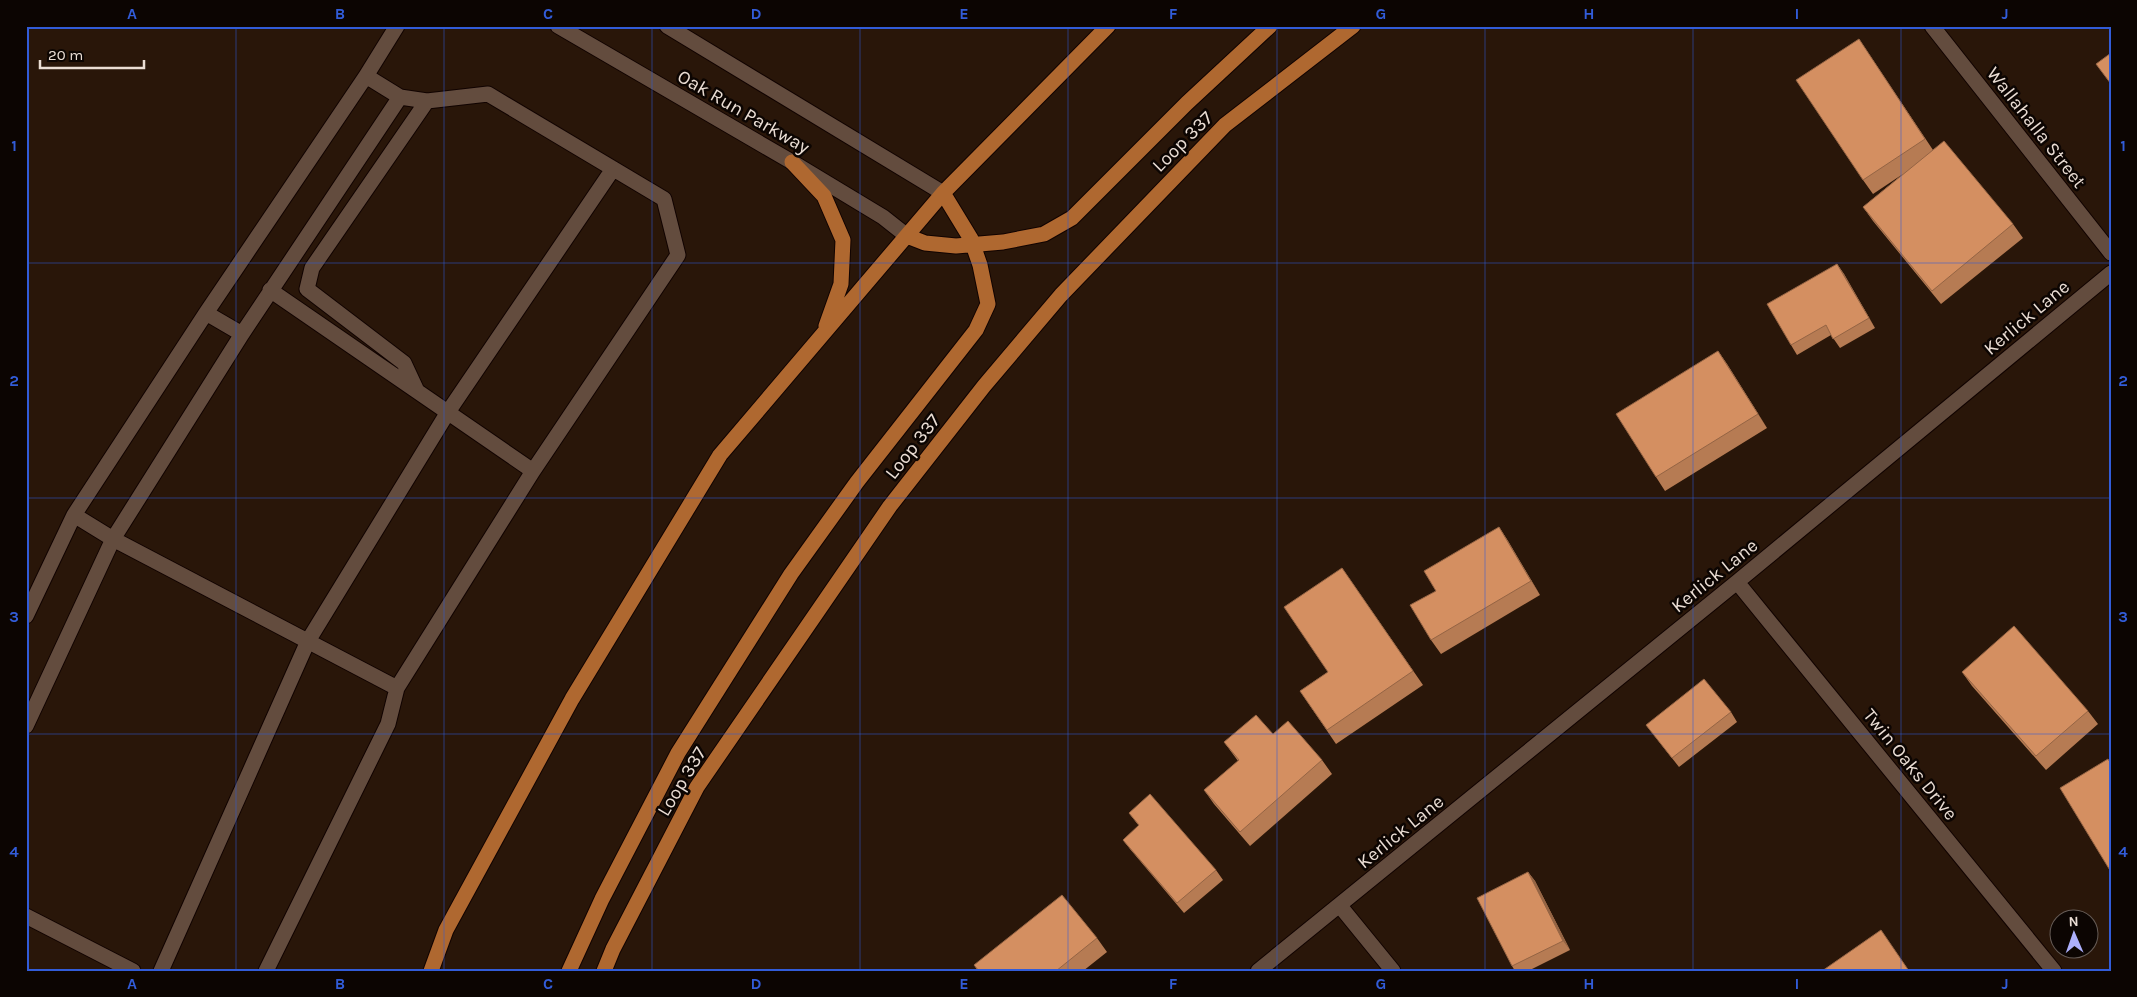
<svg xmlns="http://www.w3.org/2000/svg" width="2137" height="997" font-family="Karla,sans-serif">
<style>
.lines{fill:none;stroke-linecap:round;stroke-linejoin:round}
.service-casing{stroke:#110300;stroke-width:17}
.minor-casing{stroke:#110300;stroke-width:17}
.tertiary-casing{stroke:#110300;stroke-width:17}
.primary-casing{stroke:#110300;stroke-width:17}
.service{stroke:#634c3e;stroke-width:15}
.minor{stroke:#634c3e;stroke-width:15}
.tertiary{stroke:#634c3e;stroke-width:15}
.primary{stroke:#af6830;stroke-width:15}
.wall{fill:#b67b53}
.shaded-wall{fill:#946444}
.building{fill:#d48f61;stroke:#946444}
.grid{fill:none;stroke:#325cd8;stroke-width:1;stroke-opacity:0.55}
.labels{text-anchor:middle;stroke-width:5;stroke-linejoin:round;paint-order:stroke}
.street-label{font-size:19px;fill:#eaddd4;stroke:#0c0502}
.neatline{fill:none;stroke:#325cd8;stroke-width:2}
.grid-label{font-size:16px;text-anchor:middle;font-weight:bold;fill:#325cd8}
</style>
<rect width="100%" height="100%" fill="#291609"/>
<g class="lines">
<defs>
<path id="service" d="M366,76L206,313L74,515L113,539L397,688L533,471L678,255L664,199L488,94L427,101L400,97L366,76L397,26
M270,290L533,471
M206,313L242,334L400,97
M417,391L404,363L307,289L312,268L427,101
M26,616L74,515
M26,726L113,539L242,334
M26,916L133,971
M161,971L308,641L448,412L613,169
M266,971L388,724L397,688"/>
<path id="minor" d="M1932,26L2111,253
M1737,582L2054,971
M1340,906L1393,971
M1258,971L1737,582L2111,273"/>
<path id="tertiary" d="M558,26L792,162L883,217L907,236
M667,26L943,193"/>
<path id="primary" d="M792,162L824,196L843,240L841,284L826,326
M907,236L925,243L956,246L1003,242L1044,234L1072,218L1187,103L1270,26
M431,971L446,930L572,699L720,455L943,193L1108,26
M569,971L602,899L678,753L791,574L857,482L976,330L988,304L980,265L971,239L943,193
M604,971L613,949L697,787L890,506L984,386L1061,295L1225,125L1353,26"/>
</defs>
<use href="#service" class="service-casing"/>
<use href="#minor" class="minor-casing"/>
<use href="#tertiary" class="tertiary-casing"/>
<use href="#primary" class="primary-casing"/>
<use href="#service" class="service"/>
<use href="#minor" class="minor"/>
<use href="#tertiary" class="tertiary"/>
<use href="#primary" class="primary"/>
</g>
<path class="wall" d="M1859,39L1933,150L2013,224L2023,238L1941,304L1873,221L1863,207L1903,174L1873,194L1863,180Z
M1837,264L1844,274L1875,328L1840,348L1831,335L1797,355L1791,345Z
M1718,351L1727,364L1767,428L1665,491L1656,477Z
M1499,527L1508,541L1540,595L1441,654L1431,640L1436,591Z
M1342,568L1423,685L1336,744L1300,691L1328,672Z
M1962,672L2088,711L2098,724L2046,770L1972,686Z
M1731,712L1737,722L1679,767L1646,725Z
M1273,734L1322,760L1332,774L1250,846L1214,804L1204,790L1238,761L1224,742Z
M1129,813L1216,870L1223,880L1184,913L1130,849L1123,840L1139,826Z
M1528,872L1535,881L1570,950L1528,971H1515L1512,966Z
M1097,938L1107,952L1083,971H978L974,965Z"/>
<path class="shaded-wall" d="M1837,264L1844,274L1875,328L1869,318Z
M1718,351L1727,364L1767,428L1758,414Z
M1499,527L1508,541L1540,595L1531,581Z
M1528,872L1535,881L1570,950L1563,941Z"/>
<path class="building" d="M1859,39L1925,139L1863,180L1796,80Z
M2111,53V84L2096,64Z
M1944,141L2013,224L1932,291L1863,207Z
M1837,264L1869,318L1833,339L1826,325L1791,345L1767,304Z
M1718,351L1758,414L1656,477L1616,414Z
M1499,527L1531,581L1431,640L1410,605L1436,591L1424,571Z
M1342,568L1413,671L1327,730L1300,691L1328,672L1284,607Z
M2014,626L2088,711L2036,756L1962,672Z
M1704,679L1731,712L1672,758L1646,725Z
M1256,715L1273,734L1288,721L1322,760L1240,832L1204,790L1239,760L1224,742Z
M2108,759L2111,764V872L2060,788Z
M1150,794L1216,870L1177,903L1123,840L1139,825L1129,813Z
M1528,872L1563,941L1512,966L1477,898Z
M1062,895L1097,938L1056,971H979L974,965Z
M1881,930L1909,971H1822Z"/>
<path class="grid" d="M236,26V971M444,26V971M652,26V971M860,26V971M1068,26V971M1277,26V971M1485,26V971M1693,26V971M1901,26V971M26,263H2111M26,498H2111M26,734H2111"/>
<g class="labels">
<g class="street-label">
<text transform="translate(744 111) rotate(30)" y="7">Oak Run Parkway</text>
<text transform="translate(2037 127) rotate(52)" y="7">Wallahalla Street</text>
<text transform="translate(1182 141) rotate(-45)" y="7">Loop 337</text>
<text transform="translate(2026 317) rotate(-40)" y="7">Kerlick Lane</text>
<text transform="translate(912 446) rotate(-52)" y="7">Loop 337</text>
<text transform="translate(1714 575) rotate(-39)" y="7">Kerlick Lane</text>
<text transform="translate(1911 764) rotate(51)" y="7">Twin Oaks Drive</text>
<text transform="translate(681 781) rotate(-59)" y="7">Loop 337</text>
<text transform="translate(1400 831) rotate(-39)" y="7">Kerlick Lane</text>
</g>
</g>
<rect width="2137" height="997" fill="none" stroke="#0c0502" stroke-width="55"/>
<g transform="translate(2074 934) rotate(358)"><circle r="24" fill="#0c0502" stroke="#655b56"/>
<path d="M0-4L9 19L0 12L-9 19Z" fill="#acaffb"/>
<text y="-8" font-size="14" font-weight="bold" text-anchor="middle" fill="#eaddd4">N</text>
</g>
<path d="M40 60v8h104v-8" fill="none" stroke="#eaddd4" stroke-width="2.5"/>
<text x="48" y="60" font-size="15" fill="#eaddd4" stroke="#0c0502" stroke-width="4" paint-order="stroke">20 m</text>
<rect x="28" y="28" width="2082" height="942" class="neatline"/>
<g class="grid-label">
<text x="132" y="19">A</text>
<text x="340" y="19">B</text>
<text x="548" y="19">C</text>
<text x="756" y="19">D</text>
<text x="964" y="19">E</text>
<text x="1173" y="19">F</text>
<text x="1381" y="19">G</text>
<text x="1589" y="19">H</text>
<text x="1797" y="19">I</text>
<text x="2005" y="19">J</text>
<text x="14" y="151">1</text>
<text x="2123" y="151">1</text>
<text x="14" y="386">2</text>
<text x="2123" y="386">2</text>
<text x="14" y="622">3</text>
<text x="2123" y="622">3</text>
<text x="14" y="857">4</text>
<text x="2123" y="857">4</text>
<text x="132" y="989">A</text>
<text x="340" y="989">B</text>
<text x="548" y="989">C</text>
<text x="756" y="989">D</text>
<text x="964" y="989">E</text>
<text x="1173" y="989">F</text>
<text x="1381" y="989">G</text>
<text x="1589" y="989">H</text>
<text x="1797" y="989">I</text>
<text x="2005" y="989">J</text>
</g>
</svg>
